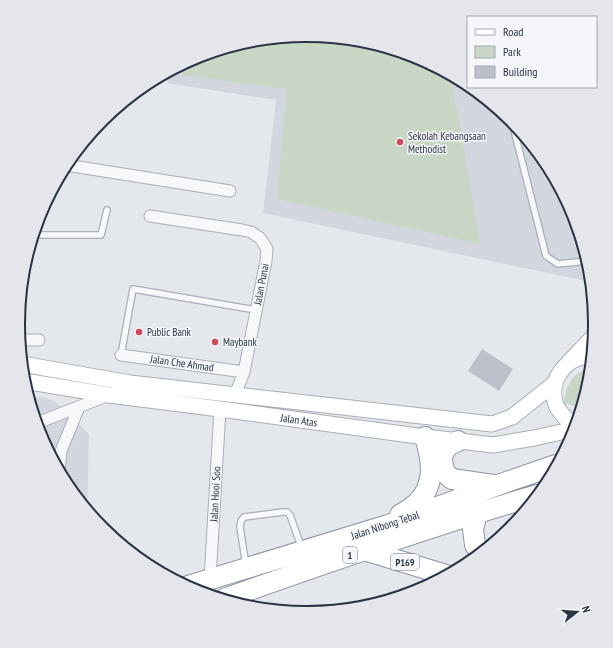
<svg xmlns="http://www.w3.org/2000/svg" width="613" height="648" font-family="'PT Sans Narrow',sans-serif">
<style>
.built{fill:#d2d6de}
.green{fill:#c9d6c5}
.building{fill:#bbc0ca}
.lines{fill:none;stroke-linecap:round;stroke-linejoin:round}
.lane-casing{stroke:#a9aeb7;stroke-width:8}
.street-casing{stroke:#a9aeb7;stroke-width:13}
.secondary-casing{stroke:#a9aeb7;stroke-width:17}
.highway-casing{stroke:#8b94a3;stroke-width:22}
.lane{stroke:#f7f8fa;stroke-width:5.5}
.street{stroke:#f7f8fa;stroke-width:11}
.secondary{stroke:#fff;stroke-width:15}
.highway{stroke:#fff;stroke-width:20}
.poi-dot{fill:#d1495b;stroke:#f4f6f9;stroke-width:1.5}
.labels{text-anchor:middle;stroke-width:3;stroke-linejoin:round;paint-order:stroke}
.shield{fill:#f4f6f9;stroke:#676e7b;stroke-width:1}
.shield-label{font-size:10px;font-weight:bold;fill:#2b3445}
.poi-label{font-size:11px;fill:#2b3445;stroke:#f4f6f9;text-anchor:start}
.street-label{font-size:11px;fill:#2b3445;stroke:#f4f6f9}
.rim{fill:none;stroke:#2b3445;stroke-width:2}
</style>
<rect width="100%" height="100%" fill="#e4e7ec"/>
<path class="built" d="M307,36L363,41L417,58L467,84L468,87H470L511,120L546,164L573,214L589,268L591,282L263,213L276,100L167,83L169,72L196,57L250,41Z
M28,395L54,400L89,434L87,510L66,484L40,434Z"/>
<path class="green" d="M307,36L363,41L417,58L451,76L480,244L277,199L287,89L181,75L183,65L196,57L250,41Z
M591,369L589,381L581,408L564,403C566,386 572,371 591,369Z"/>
<path class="building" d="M482,349L513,369L499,391L468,371Z"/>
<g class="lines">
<defs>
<path id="lane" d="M512,122L546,256L558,264L587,261
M33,235H101L107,210
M121,355L133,289L256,310
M246,566L240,527L241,521L244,517L283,512H287L290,515L302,549"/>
<path id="street" d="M66,165L230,191
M150,216L242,230L251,232L260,238L267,249L266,261L244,372L235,395
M20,340H39
M121,355L244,372
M37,423L109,395
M59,470L61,451L79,407
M210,579L220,409"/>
<path id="secondary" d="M569,362L594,336
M22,364L130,383L492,424L512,417L555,383
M24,381L109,395L220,409L425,437L493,445L534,438L575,429
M576,425C570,423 565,418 561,413C560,411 557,408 556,405C547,382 566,354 592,357"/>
<path id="highway" d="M458,441L449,445L443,453L442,458L443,467L446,474L452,479L493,485
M477,513L473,529L475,545L481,552
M400,515C406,511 413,507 418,502C436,483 432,460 425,437
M364,550L446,575
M188,586L388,525L495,486L553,466L556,465
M224,599C328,562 432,526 537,495"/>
</defs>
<use href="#lane" class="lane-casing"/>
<use href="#street" class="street-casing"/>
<use href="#secondary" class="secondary-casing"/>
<use href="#highway" class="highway-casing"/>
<use href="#lane" class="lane"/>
<use href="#street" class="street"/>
<use href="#secondary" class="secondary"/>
<use href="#highway" class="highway"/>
</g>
<g class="poi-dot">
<circle cx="400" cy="142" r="4"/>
<circle cx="139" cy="332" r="4"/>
<circle cx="215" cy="342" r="4"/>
</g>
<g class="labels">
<g class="shield">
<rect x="343" y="547" width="14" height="16" rx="3"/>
<rect x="391" y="554" width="28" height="16" rx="3"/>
</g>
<g class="shield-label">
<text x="350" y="559">1</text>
<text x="405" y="566">P169</text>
</g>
<g class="poi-label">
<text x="408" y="140">Sekolah Kebangsaan<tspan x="408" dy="13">Methodist</tspan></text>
<text x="147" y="336">Public Bank</text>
<text x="223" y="346">Maybank</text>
</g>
<g class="street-label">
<text transform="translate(261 284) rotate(-79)" y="4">Jalan Punai</text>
<text transform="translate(182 363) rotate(8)" y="4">Jalan Che Ahmad</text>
<text transform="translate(299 420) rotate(8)" y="4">Jalan Atas</text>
<text transform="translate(215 494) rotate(-87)" y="4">Jalan Hooi Soo</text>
<text transform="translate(385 525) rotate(-18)" y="4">Jalan Nibong Tebal</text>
</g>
</g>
<path d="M0 0H613V648H0ZM306 42H307A281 281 0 0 1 588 323V325A281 281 0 0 1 307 606H306A281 281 0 0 1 25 325V323A281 281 0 0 1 306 42Z" fill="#e4e6eb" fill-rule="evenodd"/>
<path class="rim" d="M306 42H307A281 281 0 0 1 588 323V325A281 281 0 0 1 307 606H306A281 281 0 0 1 25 325V323A281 281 0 0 1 306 42Z"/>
<rect x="467" y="16" width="130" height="72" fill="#f4f6f9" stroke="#a4a8b1"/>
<rect x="475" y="29" width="20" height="6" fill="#ffffff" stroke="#a4a8b1"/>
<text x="503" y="36" font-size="12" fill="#2b3445">Road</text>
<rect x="475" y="46" width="20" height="12" fill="#c9d6c5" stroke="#a4a8b1"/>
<text x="503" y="56" font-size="12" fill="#2b3445">Park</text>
<rect x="475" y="66" width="20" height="12" fill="#bbc0ca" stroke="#a4a8b1"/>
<text x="503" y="76" font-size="12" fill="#2b3445">Building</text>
<g transform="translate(577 612) rotate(73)" stroke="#f4f6f9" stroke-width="3" paint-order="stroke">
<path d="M0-3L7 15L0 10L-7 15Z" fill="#2b3445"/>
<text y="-6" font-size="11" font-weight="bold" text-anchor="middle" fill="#2b3445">N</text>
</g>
</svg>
